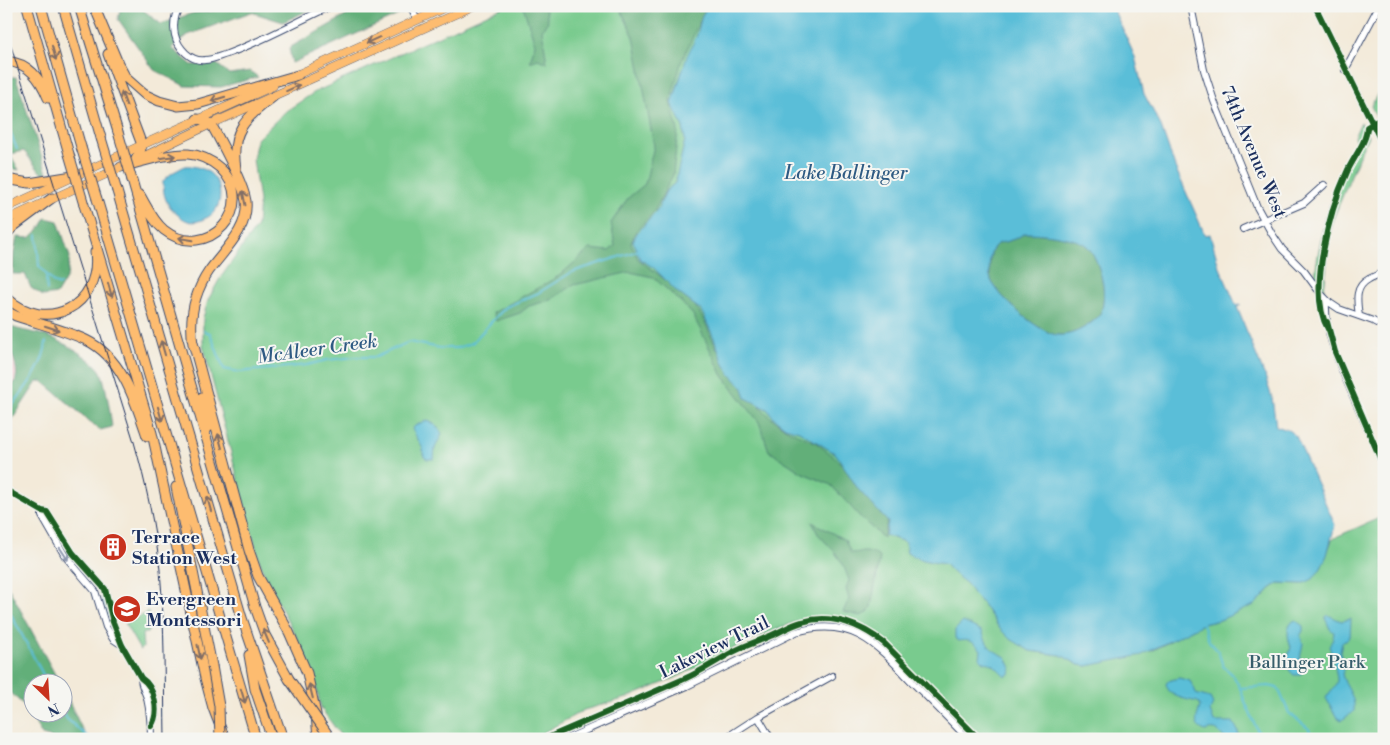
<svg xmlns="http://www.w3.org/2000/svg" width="1390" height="745" font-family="'Libre Bodoni',serif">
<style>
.built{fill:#f6cfd6}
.green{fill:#79cb8e;stroke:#4a7d76}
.forest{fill:#62af79;stroke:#3e6f6c}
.water{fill:#5abed8;stroke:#3a769b;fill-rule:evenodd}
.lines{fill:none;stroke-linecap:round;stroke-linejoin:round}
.stream{stroke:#5abed8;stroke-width:2}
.minor-casing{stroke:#3b4b70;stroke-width:8}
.major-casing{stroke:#3b4b70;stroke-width:9}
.highway-casing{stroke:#3b4b70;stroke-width:11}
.minor{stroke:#fff;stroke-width:6}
.major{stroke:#fdbc70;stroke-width:8}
.highway{stroke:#fdbc70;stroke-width:9}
.tram{stroke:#1b2f5e;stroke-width:1}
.highway-bridge-casing{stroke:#3b4b70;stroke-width:11;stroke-linecap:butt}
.highway-bridge{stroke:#fdbc70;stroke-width:9}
.cycleway-casing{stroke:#f6f6f2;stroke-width:9}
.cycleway{stroke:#1b5e20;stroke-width:6}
.oneway{stroke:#816e66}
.oneway2{stroke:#8d97ae}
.labels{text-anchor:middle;stroke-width:4;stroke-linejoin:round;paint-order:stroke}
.street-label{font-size:18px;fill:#1b2f5e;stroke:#f6f6f2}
.poi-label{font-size:18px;font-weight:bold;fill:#1b2f5e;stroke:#f6f6f2;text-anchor:start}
.park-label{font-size:18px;fill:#375e6c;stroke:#f6f6f2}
.water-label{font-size:19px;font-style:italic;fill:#2e5a83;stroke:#f6f6f2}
</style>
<rect width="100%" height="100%" fill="#f6f6f2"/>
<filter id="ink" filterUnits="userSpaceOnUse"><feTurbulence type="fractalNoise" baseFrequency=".02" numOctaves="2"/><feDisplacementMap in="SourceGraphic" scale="10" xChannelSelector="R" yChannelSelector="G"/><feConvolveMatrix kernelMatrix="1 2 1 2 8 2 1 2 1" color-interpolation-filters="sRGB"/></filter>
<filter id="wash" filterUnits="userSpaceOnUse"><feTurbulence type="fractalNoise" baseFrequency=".0096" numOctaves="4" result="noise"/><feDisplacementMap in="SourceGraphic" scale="20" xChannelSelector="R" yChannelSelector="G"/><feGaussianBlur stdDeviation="1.12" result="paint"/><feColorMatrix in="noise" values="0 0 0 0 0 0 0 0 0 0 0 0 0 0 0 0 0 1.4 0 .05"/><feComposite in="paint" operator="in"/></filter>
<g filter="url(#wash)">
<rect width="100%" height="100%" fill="#f3ead9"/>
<path class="built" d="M6,346L9,349L17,372L13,385L6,390Z"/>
<path class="green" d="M505,6H709C702,15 701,25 697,35C687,59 678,79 672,104L683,127L685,140L679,168L675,183L666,191L657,211L637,233L640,259L654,268L677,292L701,310L714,338L724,364L746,398L767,409L775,419L784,427L799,431L836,454L858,489L889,522L885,535L905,542L907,553C920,560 930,562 945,564L952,572L968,584L974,595L983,604L1000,629L1030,651L1061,655L1079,665L1087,666L1152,651L1181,635L1203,624L1220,620L1262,598L1270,589L1279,583L1302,584L1321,568L1332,540L1338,536L1384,516V739H976L880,641L864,630L846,623L853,620L815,617L793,623L753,639L675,678L627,698L584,710L532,739H343L321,708L316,686L303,650L268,583L259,560L203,345V318L208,300L219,280L257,226L259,201L253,159L257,139L286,111L315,92Z
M1384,82V122L1381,127L1371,106Z
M1361,122L1368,137L1364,144L1331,224L1324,290L1315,277L1317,260L1325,217L1339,184L1338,182L1357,144L1354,137Z
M148,612V633H144L142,635L143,648L140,650L125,624Z"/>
<path class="forest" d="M121,6H144L142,9L161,24L193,13L213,11L219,6H307L309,10L283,22L251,12L188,35L172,48L192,65L217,64L229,74L250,71L258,77L221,87L185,86L154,70L118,19Z
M363,6H398L409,10L292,63L289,48Z
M523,6H545L548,21L542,30L547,63L538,59L530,62L535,44Z
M619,6H707L682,60L670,101L678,130L673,175L654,212L636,231L631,243L638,259L691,299L704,320L716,347L751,396L769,416L786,429L815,442L836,458L867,497L888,519L883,538L862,519L831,485L801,472L769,451L759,422L723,376L693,315L681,302L653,277L630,272L574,285L550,300L529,306L520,313L496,321L493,313L559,276L590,249L609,251L615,246L611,223L628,198L645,184L654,146L634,37Z
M6,77H16L47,173H41L24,151L10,154L19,170L6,167Z
M46,218L58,221L70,257L67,277L57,294L43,296L31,288L25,274H13L14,253L17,237L30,238L41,227Z
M1024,233C1040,233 1075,236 1087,246C1096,255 1101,273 1103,284C1104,293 1104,306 1100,314C1097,319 1090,323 1085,327C1077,332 1067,336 1057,335C1039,333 998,297 991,280C989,273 989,253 994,247C998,241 1005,243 1011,240C1016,239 1020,236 1024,233Z
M6,325C22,332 40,332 55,339C67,345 92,359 100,370C105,378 111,417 112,427L100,430L42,381L37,382L6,429V390C9,388 12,387 13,385C21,375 14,354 6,346Z
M812,522L845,540L851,553C863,552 872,550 880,558L871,607L868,612L861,616L843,612L849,599L846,589L849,580L843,564L834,551L818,534Z
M6,583L59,682H32V712H62L63,689L84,733L85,739H56L42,735L25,706L6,689Z"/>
<path class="water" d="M709,6H1112L1135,57L1144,94L1160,124L1175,167L1205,235L1210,234L1218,263L1236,305L1240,304L1241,305L1237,307L1264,374L1266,376H1265L1272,398L1276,426L1288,430L1296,436L1335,525L1327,555L1321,568L1313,579L1302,584L1279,583L1270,589L1262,598L1254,605L1220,620L1203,624L1142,655L1087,666L1079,665L1061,655L1030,651L1009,638L1000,629L983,604L974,595L967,584L952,572L945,564C930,562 920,560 907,553L905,542L885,535L888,522L858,489L836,454L799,431L785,427L775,419L767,409L746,398L743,388L730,374L724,364L714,338L701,310L677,292L654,268L640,259L633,241L637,233L657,211L666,191L675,183L685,140L683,127L672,104L687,56L697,35L702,15ZM1025,233C1040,233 1075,236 1087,246C1096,255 1101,273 1103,285C1104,293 1104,307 1100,314C1097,319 1090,324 1085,327C1077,332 1067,336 1057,335C1039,333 998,297 991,280C988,272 989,253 994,247C998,241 1006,243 1011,240C1016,239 1020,236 1025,233Z
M185,166C194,165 207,169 213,176C224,189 222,211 206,218C194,224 188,223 178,215C166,205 163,196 163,181L172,173Z
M426,421C433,421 439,428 442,434L435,448L434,459H427L424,457L422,447L412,429L415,426Z
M1328,615L1341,621L1351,619L1350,637L1342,643L1340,651L1344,669L1342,674C1345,688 1356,695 1354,711L1342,720L1337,718L1326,698C1329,692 1335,688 1337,681C1338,677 1331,651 1329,646L1333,638L1334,632L1330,629L1325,618Z
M1295,620L1303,626V631L1300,636L1303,643L1299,664L1302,672L1300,675H1294C1283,666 1288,658 1291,647C1287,637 1286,625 1295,620Z
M963,622L982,631C988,648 990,649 1006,657L1011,668L1010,674L1005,676L993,664L984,662L980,658L981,650C975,642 969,639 959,641L955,638V630Z
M1179,678L1190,681L1195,690L1196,694L1210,698L1213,704L1210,711L1214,722H1233L1238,731V736L1235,739H1225C1218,730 1216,728 1205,731C1191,725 1198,717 1200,706L1198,702C1186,699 1169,698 1166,684L1168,681Z"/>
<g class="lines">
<path class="stream" d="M6,123L17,149
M37,235L39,266L54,283L60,285
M46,277L47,290
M204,331L210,333L224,369L239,372L307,365L327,360L356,357H376L409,342L440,348H457L472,343L494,319L506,307L538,293L572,272L637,251
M6,414C21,393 44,369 46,342
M58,535L71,557L91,578
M102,598L114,633
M6,605L47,682
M1203,624L1209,641L1218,651L1223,666L1233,675L1240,688L1244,699L1261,739
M1240,688L1269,686L1278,688L1289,713L1309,729L1312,739
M62,712L67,719L90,739"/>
</g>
</g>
<g filter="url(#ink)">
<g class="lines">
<defs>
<path id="minor" d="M180,6C174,15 173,25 175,35C178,48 191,62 205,60C212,60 220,56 227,54C263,41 296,22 331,6
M410,6L417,20
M1191,6L1204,70L1214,101L1257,207L1272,234L1282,249L1304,271L1321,294L1330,303L1339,309L1373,321L1384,327
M1315,6L1384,147
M1345,70L1379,6
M1243,229L1304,203L1324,185
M1326,300C1324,334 1340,365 1353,396C1363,419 1374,443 1384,467
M1359,316C1357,301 1354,287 1369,279C1374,276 1379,275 1384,271
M6,490L42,511L47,512L73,553L105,589L113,622L122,645L141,678C155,687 160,713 151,726
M42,511V516L65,556L95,591L106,627L113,639L122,645
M141,678C141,686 145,691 147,698C150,711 151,725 151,739
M758,717L771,739
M566,739L687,686L796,632C853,615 878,646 914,684C932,702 950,720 968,739
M724,739L758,717L832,676"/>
<path id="major" d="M292,77L448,6
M136,160L211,124L473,6
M6,208L142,145L273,86
M6,220L126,165"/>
<path id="highway" d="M27,6L69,154
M41,6L81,147
M63,6L101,138
M79,6L118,132
M94,6L118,63L126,78L144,94L159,101L178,106L198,104L298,75
M108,54L142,145L140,152L135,161
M6,61C29,63 40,78 48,98
M121,167C142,162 166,153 188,154C200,155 211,160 220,168C260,206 207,264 164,230C153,221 147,207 140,195
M236,169C230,131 245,119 273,97
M6,179L29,183L73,176
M132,180L255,607L265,635L289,679
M117,191L242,618L283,739
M97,199L256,739
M84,205L152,433L205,678L213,708L225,739
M6,235L13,227L52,198
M6,297C46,335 102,306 95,252
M6,311L16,316C39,324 65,330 86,340C123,358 135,401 147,436
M192,339L249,550L258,576L289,632L307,673L316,714L318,739
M193,344C189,318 194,293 209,271C224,250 249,229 246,201C243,182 221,142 211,124L205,120L197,119
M202,397L208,428
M176,487L212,666
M249,655L255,689L272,739"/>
</defs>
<use href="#minor" class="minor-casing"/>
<use href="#major" class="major-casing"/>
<use href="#highway" class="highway-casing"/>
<use href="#minor" class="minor"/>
<use href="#major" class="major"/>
<use href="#highway" class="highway"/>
<path class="tram" d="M6,30L134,442C146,484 155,526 160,570C165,626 164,683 165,739"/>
<defs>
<path id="highway-bridge" d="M118,132L132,180
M101,138L117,191
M81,147L97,199
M69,154L84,205
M212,666L219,706L220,739
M289,679L331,739"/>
</defs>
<use href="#highway-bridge" class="highway-bridge-casing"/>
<use href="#highway-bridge" class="highway-bridge"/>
<defs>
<path id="cycleway" d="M1315,6L1384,147
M1327,322L1335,352L1384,467
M1328,329C1307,292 1330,209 1347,172C1353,158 1367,142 1367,127L1384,117
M6,490L42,511L47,512L73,553L105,589L113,622L122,645L141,678C155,687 160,713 151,726
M545,739L684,679C700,672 715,662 731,653C743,646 757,642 770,636C780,632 791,625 802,622C832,613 861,625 884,643L979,739"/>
</defs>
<use href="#cycleway" class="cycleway-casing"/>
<use href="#cycleway" class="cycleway"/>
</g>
<defs><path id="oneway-shaft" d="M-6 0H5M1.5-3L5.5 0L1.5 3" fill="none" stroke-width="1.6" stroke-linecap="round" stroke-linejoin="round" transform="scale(1.25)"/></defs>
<g class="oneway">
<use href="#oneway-shaft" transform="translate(373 40) rotate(155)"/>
<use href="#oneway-shaft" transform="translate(54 53) rotate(74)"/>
<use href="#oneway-shaft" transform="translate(293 88) rotate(-24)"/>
<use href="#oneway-shaft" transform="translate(124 99) rotate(-110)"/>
<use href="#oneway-shaft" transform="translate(218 99) rotate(163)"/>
<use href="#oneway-shaft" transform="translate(168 157) rotate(-10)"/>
<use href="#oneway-shaft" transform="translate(244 198) rotate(-101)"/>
<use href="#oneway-shaft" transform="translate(186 239) rotate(-170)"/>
<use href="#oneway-shaft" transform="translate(110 290) rotate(74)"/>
<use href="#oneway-shaft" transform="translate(52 328) rotate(18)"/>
<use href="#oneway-shaft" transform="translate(163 348) rotate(-106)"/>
<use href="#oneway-shaft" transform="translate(160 414) rotate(74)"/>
<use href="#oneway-shaft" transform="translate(220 441) rotate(-105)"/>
<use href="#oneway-shaft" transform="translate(209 504) rotate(-106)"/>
<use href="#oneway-shaft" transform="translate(266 636) rotate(-113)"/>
<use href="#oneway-shaft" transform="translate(199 652) rotate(78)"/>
<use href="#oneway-shaft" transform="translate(311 691) rotate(-104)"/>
<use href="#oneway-shaft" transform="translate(243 696) rotate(73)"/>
</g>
<use class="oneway2" href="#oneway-shaft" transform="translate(64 554) rotate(57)"/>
</g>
<defs>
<symbol id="building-disc" viewBox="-11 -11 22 22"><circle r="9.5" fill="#c8321e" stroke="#f6f6f2"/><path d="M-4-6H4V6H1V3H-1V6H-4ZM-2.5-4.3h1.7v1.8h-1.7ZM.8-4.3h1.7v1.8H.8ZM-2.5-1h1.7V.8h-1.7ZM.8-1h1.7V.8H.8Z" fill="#fff"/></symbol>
<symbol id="school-disc" viewBox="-11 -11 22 22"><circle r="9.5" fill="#c8321e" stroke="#f6f6f2"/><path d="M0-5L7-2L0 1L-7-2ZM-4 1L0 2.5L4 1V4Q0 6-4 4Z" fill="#fff"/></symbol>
</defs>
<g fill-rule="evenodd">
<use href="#building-disc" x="97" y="531" width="32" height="32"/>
<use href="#school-disc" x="111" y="593" width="32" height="32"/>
</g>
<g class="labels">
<g class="street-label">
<text transform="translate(1254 152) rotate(67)" y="6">74th Avenue West</text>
<text transform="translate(714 647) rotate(-26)" y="6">Lakeview Trail</text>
</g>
<g class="poi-label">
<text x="132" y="543">Terrace<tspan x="132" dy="21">Station West</tspan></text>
<text x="146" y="605">Evergreen<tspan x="146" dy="21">Montessori</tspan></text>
</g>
<g class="park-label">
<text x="1307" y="668">Ballinger Park</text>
</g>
<g class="water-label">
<text x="846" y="179">Lake Ballinger</text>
<text transform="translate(317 348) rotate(-8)" y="7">McAleer Creek</text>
</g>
</g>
<rect width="1390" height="745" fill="none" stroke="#f6f6f2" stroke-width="25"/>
<g transform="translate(48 698) rotate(155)"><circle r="24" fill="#f6f6f2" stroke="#9ea6b7"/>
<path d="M0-4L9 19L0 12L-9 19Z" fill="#c8321e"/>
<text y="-8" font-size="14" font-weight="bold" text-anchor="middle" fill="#1b2f5e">N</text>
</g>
</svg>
